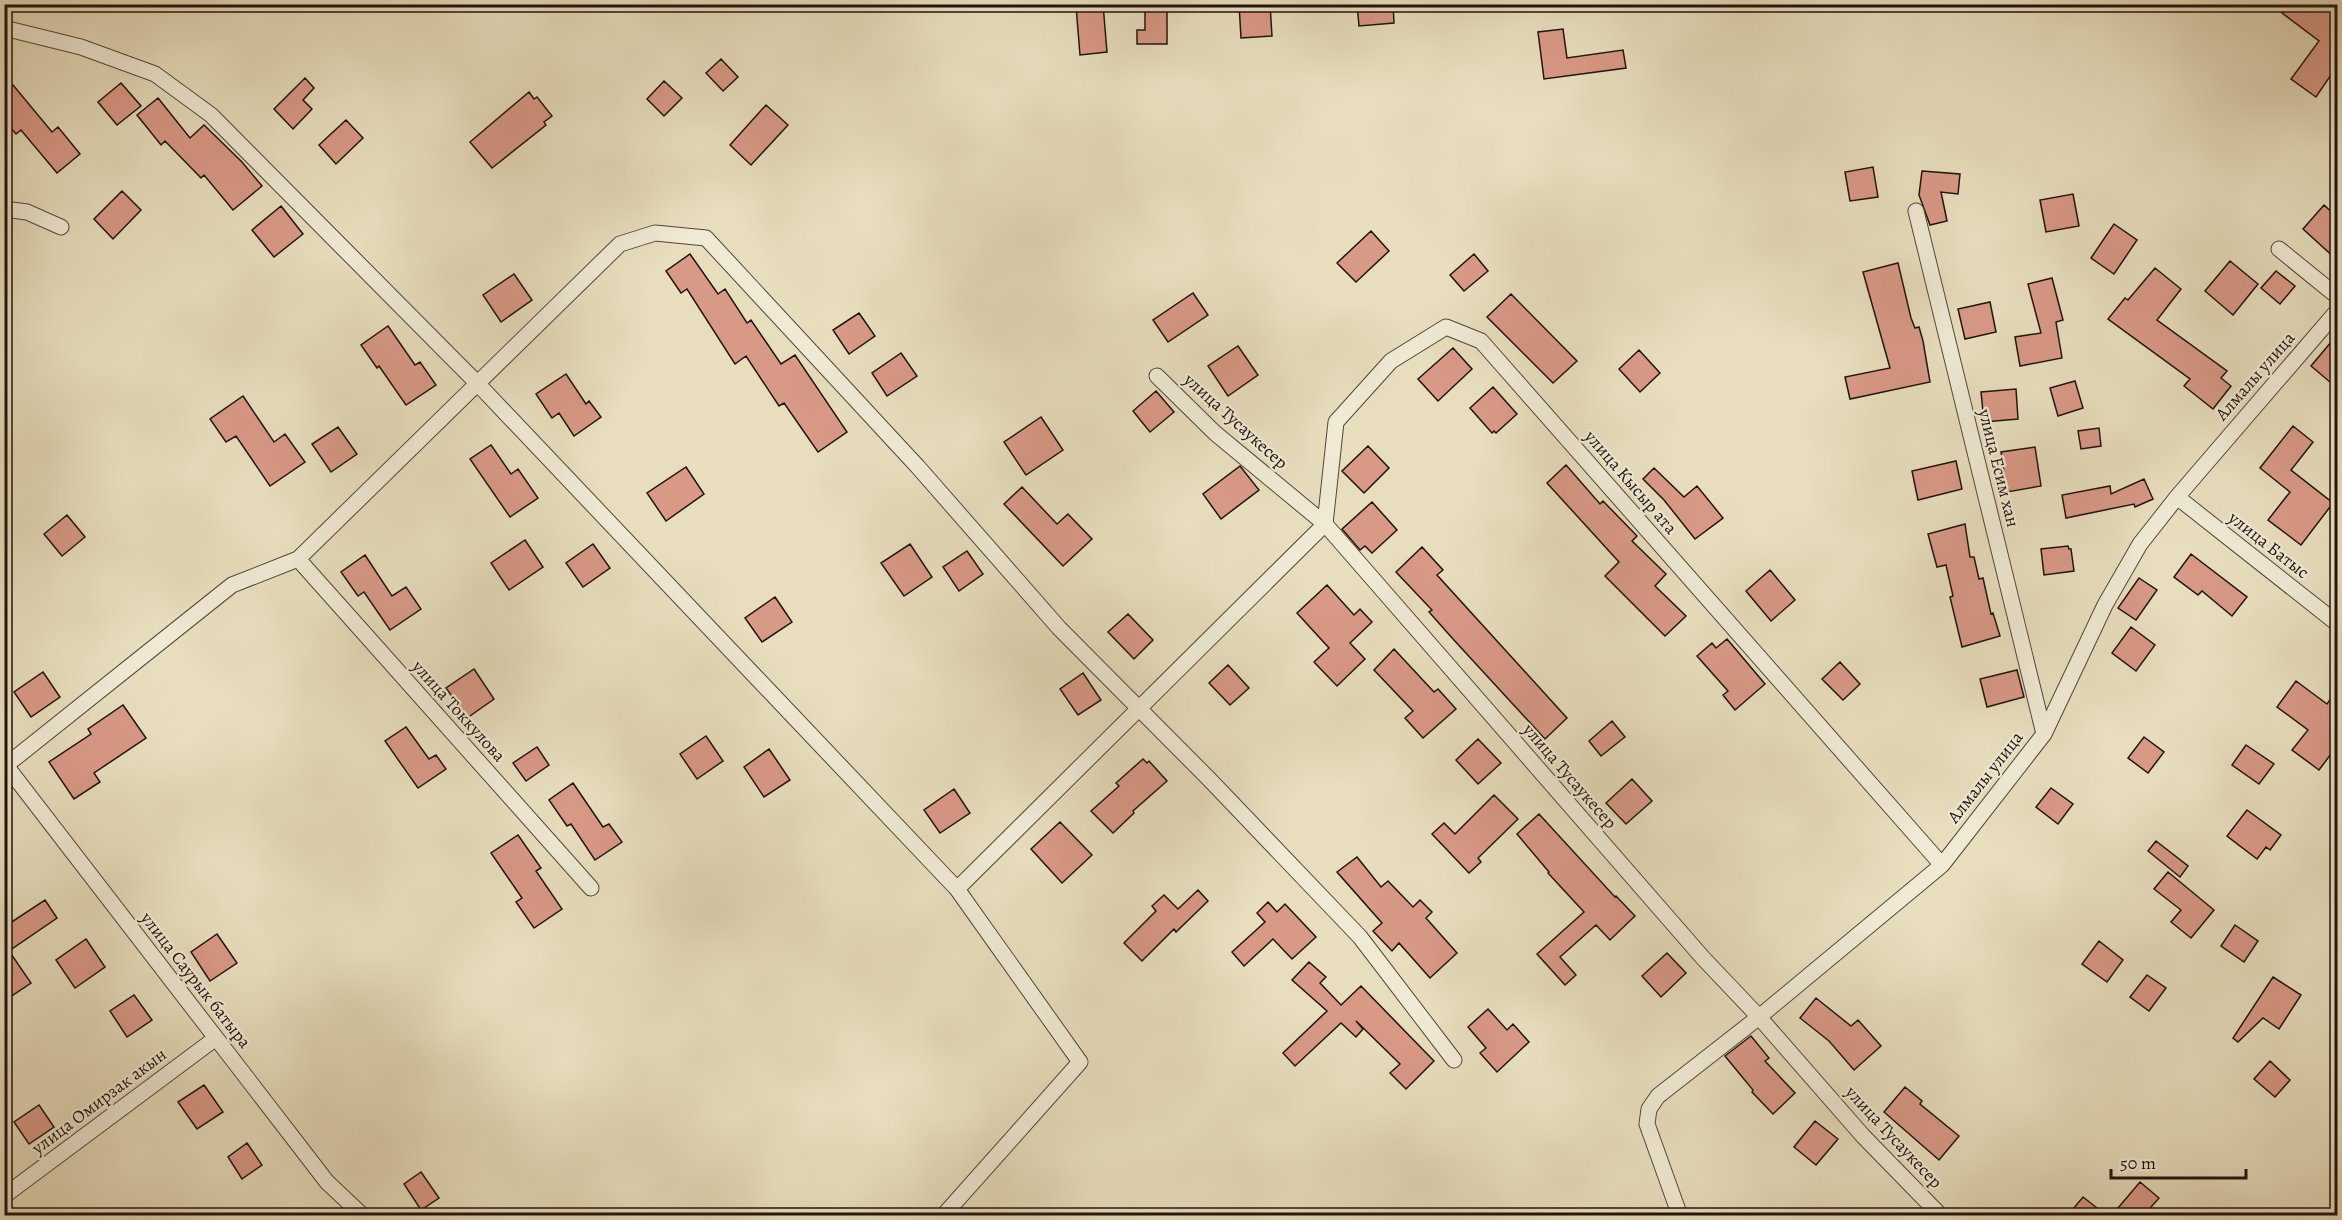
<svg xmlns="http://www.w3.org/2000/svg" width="2342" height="1220" font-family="Alegreya,serif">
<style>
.building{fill:#d99987;stroke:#20130e;stroke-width:1.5}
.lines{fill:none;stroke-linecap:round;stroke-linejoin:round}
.street-casing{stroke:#52463a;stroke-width:17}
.street{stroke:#f0ead5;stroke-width:15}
.labels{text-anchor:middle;stroke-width:4.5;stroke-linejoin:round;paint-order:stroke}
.street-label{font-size:18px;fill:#20130e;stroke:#f0ead5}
</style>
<rect width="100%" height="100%" fill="#e8debe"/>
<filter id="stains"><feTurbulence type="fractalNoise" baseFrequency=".00333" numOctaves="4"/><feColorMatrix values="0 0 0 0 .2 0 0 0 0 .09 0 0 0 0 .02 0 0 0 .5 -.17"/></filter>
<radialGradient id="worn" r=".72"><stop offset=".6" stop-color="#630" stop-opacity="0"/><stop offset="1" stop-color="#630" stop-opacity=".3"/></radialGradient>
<path class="building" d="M1103,4L1107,52L1080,55L1076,6Z
M1145,4H1167V44H1137V30H1145Z
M1239,4H1270L1272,36L1241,38Z
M1357,4H1393L1394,23L1359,26Z
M2288,4H2337V66L2316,97L2291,79L2319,41L2282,13Z
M1563,29L1567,58L1623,50L1626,68L1544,79L1538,32Z
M721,59L738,77L723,91L706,73Z
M305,78L314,88L303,100L312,109L293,129L274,109Z
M664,81L682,98L664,116L647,99Z
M121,83L141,106L117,125L98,102Z
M13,85L52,132L58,127L80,154L57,173L21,130L16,134L4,120V92Z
M529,92L534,99L537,97L552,116L544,122L546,125L492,168L470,142Z
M158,98L190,138L204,125L242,162L262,186L233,210L204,175L201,178L165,141L161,145L137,115Z
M766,105L788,125L751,165L730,145Z
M346,120L363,138L336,164L319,145Z
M1873,167L1878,197L1850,201L1845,172Z
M1922,171L1960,174L1958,194L1941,192L1947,221L1930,225L1919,195Z
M122,191L141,210L113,239L94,219Z
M2073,194L2079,226L2046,232L2040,200Z
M2324,205L2337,217V260L2303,229Z
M281,206L303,234L274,257L252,230Z
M2114,224L2137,240L2114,274L2091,258Z
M1371,231L1389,251L1356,282L1337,263Z
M690,254L718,294L725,289L747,323L751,320L781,364L795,355L847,432L818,452L784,403L779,406L746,356L735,364L687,289L681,293L666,271Z
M1474,254L1488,271L1464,291L1450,275Z
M2230,261L2258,284L2233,315L2205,291Z
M1898,263L1911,318L1915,328L1919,327L1923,341L1930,382L1850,399L1845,377L1890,368L1863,272Z
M2155,268L2181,289L2157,320L2227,371L2221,378L2231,386L2213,409L2184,386L2190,379L2108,319L2125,298L2128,300Z
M2276,271L2295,286L2280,304L2261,288Z
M514,274L532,300L501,322L483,295Z
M2052,278L2063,320L2056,322L2062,358L2020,366L2015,337L2041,333L2028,284Z
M1193,293L1208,315L1168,342L1153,320Z
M1511,294L1577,361L1553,383L1487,317Z
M1990,302L1996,332L1965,339L1958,309Z
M859,313L875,336L849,354L833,330Z
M388,326L415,365L420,362L436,385L406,405L379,366L377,368L361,345Z
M2337,335V388L2311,366Z
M1238,346L1258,375L1228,396L1208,366Z
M1453,348L1472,369L1438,401L1418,379Z
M1639,350L1660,373L1640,392L1619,369Z
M901,353L917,376L887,396L872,373Z
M566,374L586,404L589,401L601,417L574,436L559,413L552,418L536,394Z
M2075,381L2083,408L2058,416L2050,388Z
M1493,387L1517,414L1496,433L1494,431L1492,433L1470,408Z
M2016,389L2018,419L1984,422L1981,392Z
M1156,391L1174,412L1150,432L1133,411Z
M243,396L274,442L285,434L305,462L270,486L236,436L226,442L210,419Z
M1041,417L1063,450L1026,475L1004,442Z
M2293,426L2313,442L2291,470L2333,503L2301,545L2268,520L2290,492L2260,468Z
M338,427L357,454L331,472L312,444Z
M2099,428L2101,446L2081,449L2078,431Z
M491,445L511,474L518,469L538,498L510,517L470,459Z
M1368,446L1389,468L1364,493L1342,471Z
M2035,447L2041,486L2007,492L2001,452Z
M1956,461L1962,489L1918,500L1912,471Z
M1566,465L1600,504L1603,501L1637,536L1632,541L1666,574L1655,586L1686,616L1665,636L1605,576L1619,562L1547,483Z
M1240,466L1259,490L1221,519L1203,494Z
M686,467L704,494L666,521L647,493Z
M1654,468L1684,497L1697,486L1723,518L1695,539L1664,500L1643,479Z
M2144,479L2153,499L2135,507L2134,504L2066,518L2062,495L2110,486L2111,494Z
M1022,487L1057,524L1068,514L1092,539L1063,566L1004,504Z
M1372,502L1397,530L1372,553L1365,546L1360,550L1342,529Z
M67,515L85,537L62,556L44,534Z
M1965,524L1970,557H1974L1979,579L1983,578L1991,614L1993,613L2000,636L1962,647L1950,597L1953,596L1946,565L1937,567L1928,534Z
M525,540L543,567L509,590L491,563Z
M593,544L610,568L583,587L566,563Z
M910,544L932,577L904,596L881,563Z
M2068,546L2069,549H2071L2074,571L2044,575L2041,549Z
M1422,547L1443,570L1437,575L1567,718L1545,739L1453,639L1429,612L1432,610L1396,572Z
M967,551L983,574L959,591L943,567Z
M2191,554L2247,597L2232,616L2202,591L2198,595L2174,577Z
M365,555L392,596L406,587L421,609L390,630L364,592L358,596L341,572Z
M1770,570L1795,600L1771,621L1746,591Z
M2139,578L2157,590L2136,620L2118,608Z
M1327,585L1354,615L1360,609L1372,622L1350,643L1365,659L1337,686L1314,662L1329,648L1297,613Z
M775,597L792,622L762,642L745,618Z
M1128,614L1153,640L1134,659L1108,632Z
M2131,627L2155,645L2136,671L2112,653Z
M1727,639L1765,684L1735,710L1723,695L1728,691L1697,656L1712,643L1716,648Z
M1394,649L1434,692L1438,689L1456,709L1423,738L1405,718L1413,711L1374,670Z
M1840,662L1860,684L1843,700L1822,679Z
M1228,665L1249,688L1230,705L1209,683Z
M474,669L494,699L467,718L446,688Z
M2017,670L2024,697L1987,707L1980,679Z
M43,672L60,697L31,717L14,692Z
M1083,673L1101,700L1078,715L1060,689Z
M2296,681L2327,704L2337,690V746L2319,770L2292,750L2308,730L2277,707Z
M123,705L146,738L94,773L100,782L74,799L49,762L91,734L88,729Z
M1612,721L1625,737L1601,756L1589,741Z
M406,727L429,759L436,755L446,769L418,788L385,741Z
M706,736L723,761L697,779L680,754Z
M2144,737L2164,752L2148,773L2128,758Z
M1478,739L1501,763L1478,784L1456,760Z
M2246,745L2274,764L2259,784L2232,765Z
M537,747L549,765L526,781L513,763Z
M769,749L790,780L764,797L744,767Z
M1143,759L1147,763L1149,761L1167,781L1133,811L1134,813L1113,833L1091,811L1119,786L1116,783Z
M1632,779L1652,801L1626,824L1606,803Z
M573,783L603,827L609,824L622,842L595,860L571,824L567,826L549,800Z
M2051,788L2073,804L2058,824L2036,807Z
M954,789L970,813L940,833L924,810Z
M1494,795L1518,819L1478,858L1481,862L1469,873L1432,834L1444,823L1455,834Z
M2247,810L2281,835L2270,850L2266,847L2257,859L2227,836Z
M1539,814L1615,897L1616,896L1635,916L1610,940L1596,925L1560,957L1576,975L1565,985L1537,954L1584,912L1548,873L1549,872L1517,834Z
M1060,822L1092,855L1062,883L1031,849Z
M518,835L541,868L536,871L562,909L534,928L516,902L522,898L491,853Z
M2156,841L2188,866L2180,877L2148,851Z
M1357,857L1381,887L1388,881L1413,907L1420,900L1432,912L1426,918L1457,953L1430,978L1399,943L1392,951L1373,931L1382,923L1337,872Z
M2168,872L2214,910L2191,938L2171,922L2181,910L2154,889Z
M1198,890L1208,901L1176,932L1174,929L1142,961L1124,943L1156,911L1152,906L1164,895L1178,909Z
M45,900L57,918L9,951L31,983L4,1001V927Z
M1268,902L1277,912L1285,904L1316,937L1292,959L1273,939L1244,966L1232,952L1265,922L1257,913Z
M2235,925L2258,941L2244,962L2221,946Z
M217,934L237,963L210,981L191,952Z
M86,939L105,967L75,988L56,960Z
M2099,941L2123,960L2107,982L2082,964Z
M1667,953L1686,973L1661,997L1642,976Z
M1309,962L1326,977L1320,983L1341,1005L1361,986L1434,1061L1406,1089L1390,1073L1400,1064L1356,1021L1363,1029L1356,1037L1341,1023L1295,1066L1283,1053L1327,1011L1292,980Z
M2147,975L2166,988L2149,1011L2130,997Z
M2273,977L2301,995L2279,1029L2263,1018L2238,1042L2233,1038Z
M134,995L152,1020L127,1037L110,1011Z
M1816,998L1851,1026L1858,1020L1881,1046L1854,1070L1829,1041L1800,1018Z
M1488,1009L1507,1030L1513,1024L1529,1042L1497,1072L1480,1053L1486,1048L1468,1027Z
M1751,1036L1769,1058L1765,1061L1795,1093L1773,1114L1752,1092L1753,1090L1725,1056Z
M2270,1061L2290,1080L2275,1097L2254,1079Z
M204,1085L223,1112L197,1129L178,1102Z
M1905,1087L1922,1101L1920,1104L1959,1136L1939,1160L1884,1112Z
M39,1105L54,1127L29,1144L14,1122Z
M1815,1121L1838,1139L1816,1165L1794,1147Z
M247,1143L262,1165L242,1179L228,1157Z
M421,1172L439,1198L421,1210L404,1184Z
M2140,1182L2159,1198L2144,1215H2112Z
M2083,1197L2106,1215H2068Z"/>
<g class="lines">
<defs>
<path id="street" d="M4,28L81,47L155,74L211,115L477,383L957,889
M4,209L27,212L61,227
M1916,211L2044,734
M2279,249L2338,297
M1157,376L1215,433L1325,524L1703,958L1759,1017L1863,1136L1941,1216
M2177,497L2338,624
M298,559L591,888
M4,763L327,1182L363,1216
M4,767L232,585L298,559L620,244L655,233L706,238L918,467L1059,628L1211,781L1360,937L1454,1060
M4,1196L216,1038
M943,1216L1080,1062L957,889L1325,524L1336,422L1391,361L1446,327L1481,341L1942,865
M1680,1216L1647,1124L1649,1109L1658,1096L1759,1017L1942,865L2044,734L2105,605L2140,544L2177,497L2338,310"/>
</defs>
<use href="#street" class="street-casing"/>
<use href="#street" class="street"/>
</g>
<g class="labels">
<g class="street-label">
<text transform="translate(2255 376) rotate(-49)" y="6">Алмалы улица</text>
<text transform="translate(1236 421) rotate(42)" y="6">улица Тусаукесер</text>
<text transform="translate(1999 468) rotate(76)" y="6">улица Есим хан</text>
<text transform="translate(1631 482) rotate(49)" y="6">улица Кысыр ата</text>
<text transform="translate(2269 545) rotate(38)" y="6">улица Батыс</text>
<text transform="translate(459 711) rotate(48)" y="6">улица Токкулова</text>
<text transform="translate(1570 776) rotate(49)" y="6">улица Тусаукесер</text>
<text transform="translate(1985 777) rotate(-52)" y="6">Алмалы улица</text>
<text transform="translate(196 980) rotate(52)" y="6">улица Саурык батыра</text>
<text transform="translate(99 1101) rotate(-37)" y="6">улица Омирзак акын</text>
<text transform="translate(1894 1137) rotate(47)" y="6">улица Тусаукесер</text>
</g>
</g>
<rect width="2342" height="1220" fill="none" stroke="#e8debe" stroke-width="24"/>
<rect x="6" y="6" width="2330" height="1208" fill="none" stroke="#20130e" stroke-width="3"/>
<rect x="12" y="12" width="2318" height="1196" fill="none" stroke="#20130e" stroke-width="1.5"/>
<path d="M2111 1169v9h135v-9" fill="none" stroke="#20130e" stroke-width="3"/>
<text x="2120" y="1169" font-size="18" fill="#20130e" stroke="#f0ead5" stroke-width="4.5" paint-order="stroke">50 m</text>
<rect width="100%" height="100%" filter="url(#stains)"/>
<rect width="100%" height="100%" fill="url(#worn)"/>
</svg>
